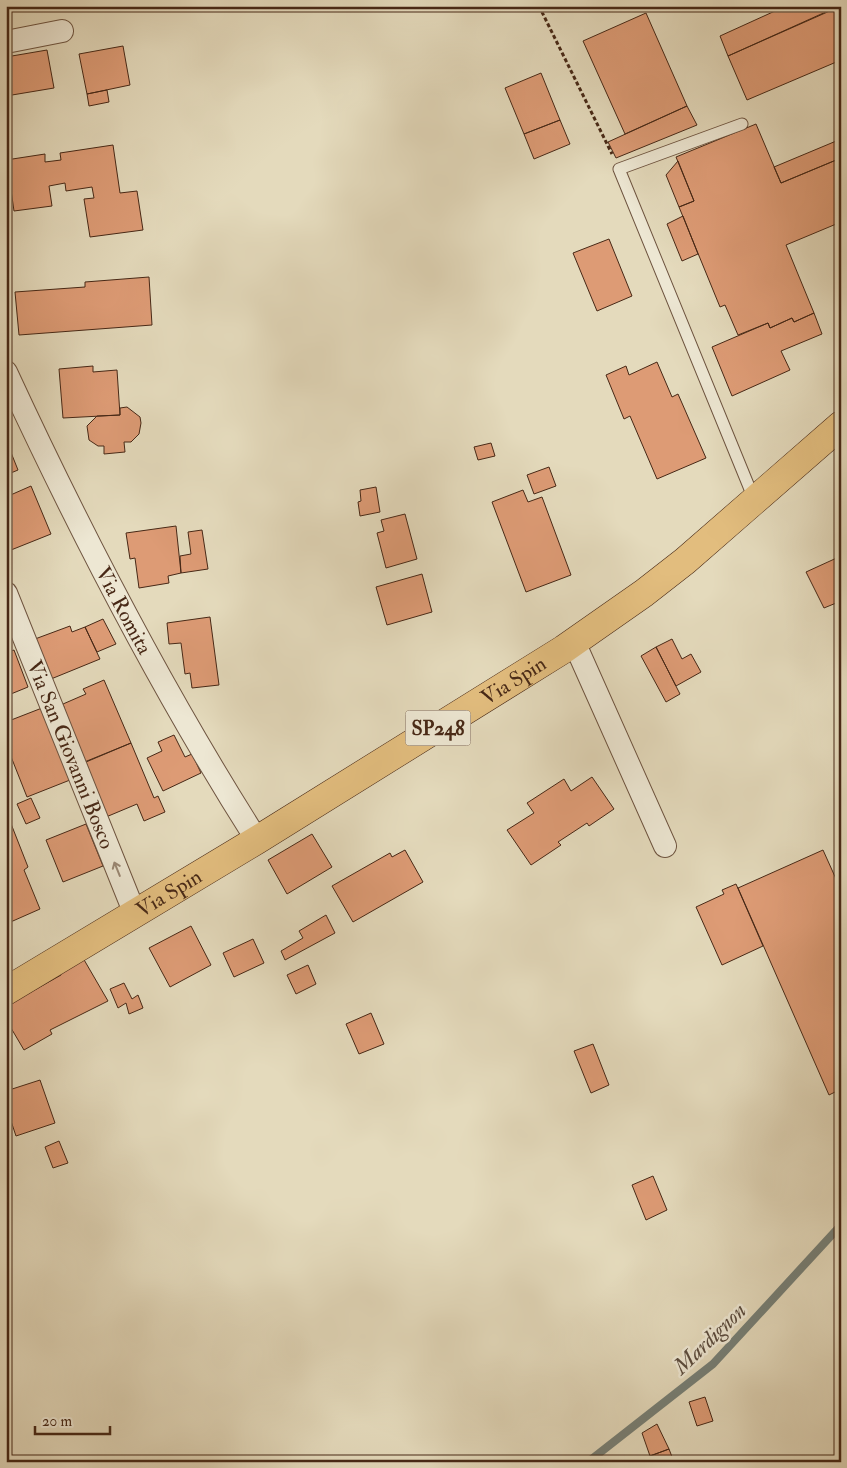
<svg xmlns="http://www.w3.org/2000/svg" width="847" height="1468" font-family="'IM FELL Double Pica',serif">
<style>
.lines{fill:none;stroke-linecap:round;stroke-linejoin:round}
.stream{stroke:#778077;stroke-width:8}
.building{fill:#dd9b75;stroke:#472816}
.lane-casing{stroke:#6e5440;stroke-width:13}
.street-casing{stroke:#6e5440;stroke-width:24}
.primary-casing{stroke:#472816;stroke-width:29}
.path{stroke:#472816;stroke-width:3;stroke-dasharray:4 2.5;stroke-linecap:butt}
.lane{stroke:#ede7d3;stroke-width:11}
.street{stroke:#ede7d3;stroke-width:22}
.primary{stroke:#e2bd7e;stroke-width:28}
.oneway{stroke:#9a8874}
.labels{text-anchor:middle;stroke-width:5;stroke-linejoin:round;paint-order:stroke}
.shield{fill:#ede7d3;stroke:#79614f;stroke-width:1}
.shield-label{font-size:20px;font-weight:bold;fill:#472816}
.street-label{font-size:21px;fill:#472816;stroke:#ede7d3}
.water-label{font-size:22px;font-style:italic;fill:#5b4c3e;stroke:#ede7d3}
</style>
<rect width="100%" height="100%" fill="#e4dabc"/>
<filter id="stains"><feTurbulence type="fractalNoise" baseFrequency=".004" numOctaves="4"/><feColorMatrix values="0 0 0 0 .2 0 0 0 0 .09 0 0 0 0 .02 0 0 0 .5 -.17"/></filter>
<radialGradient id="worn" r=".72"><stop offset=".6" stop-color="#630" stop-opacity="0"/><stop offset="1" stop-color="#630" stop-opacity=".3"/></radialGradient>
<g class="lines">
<path class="stream" d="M588,1462L713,1364L841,1225"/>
</g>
<path class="building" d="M786,6H839L728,56L720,36Z
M841,6V60L747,100L728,56Z
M646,13L687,106L625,134L583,41Z
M123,46L130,85L87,94L79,54Z
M47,50L54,88L6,96V57Z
M541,73L560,120L524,134L505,88Z
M107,90L109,102L89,106L87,94Z
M687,106L697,125L616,158L608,142Z
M560,120L570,144L534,159L524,134Z
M756,124L781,183L841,158V222L786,245L814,313L794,322L792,318L770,328L768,323L738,335L725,305L720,307L679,207L694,201L676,157Z
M841,139V158L781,183L774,167Z
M113,145L120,193L137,191L143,230L90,237L84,199L94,198L92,187L66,191L65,183L49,186L52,206L14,211L11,190L6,191V160L45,154V162L61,160L60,153Z
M678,161L694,201L679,207L666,175Z
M683,216L698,254L682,261L667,224Z
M609,239L632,296L597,311L573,253Z
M149,277L152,325L19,335L15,292L85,287V282Z
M814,313L822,334L781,351L790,370L732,396L712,347L768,323L770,328L792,318L794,322Z
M657,362L672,397L678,394L706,458L657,479L630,416L624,419L606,375L626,366L629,375Z
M93,366V372L117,370L120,415L63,418L59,369Z
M127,407L140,417L141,423L139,434L131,442H124L125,452L104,454V446H98L89,440L87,426L97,416L120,415V408Z
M6,440L18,470L6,475Z
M491,443L495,456L478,460L474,447Z
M549,467L556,486L534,494L527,475Z
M31,486L51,534L6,552V505L9,504L6,497Z
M376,487L380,512L360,516L358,502L361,501L360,490Z
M523,490L528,502L542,497L571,575L526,592L492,502Z
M405,514L417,559L386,568L377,533L384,531L381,520Z
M176,526L181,573L168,576L169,583L139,588L135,558L130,559L126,533Z
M202,530L208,569L181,573L180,556L191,554L188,532Z
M841,556V601L824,608L806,572Z
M422,574L432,612L387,625L376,587Z
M210,617L219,685L192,688L190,673L185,674L181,643L169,644L167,623Z
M103,619L116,644L97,652L85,627Z
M70,626L72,632L85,627L100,659L51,679L35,639Z
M672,639L682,659L691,654L701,672L676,686L656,647Z
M656,647L680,694L666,702L641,656Z
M14,650L28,687L6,696V653Z
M104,680L131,743L82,763L63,704L86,694L83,689Z
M42,708L70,780L27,797L6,744V722Z
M174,735L185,757L192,754L201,773L163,791L147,758L162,751L158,742Z
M131,743L154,798L158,796L165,812L144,821L137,804L106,817L86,762Z
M592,777L614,809L589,826L587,823L558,842L561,845L531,865L507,830L534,813L527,803L564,779L571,791Z
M31,798L40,818L26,824L17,804Z
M6,811L28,867L24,870L40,909L6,924Z
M86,824L103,866L63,882L46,840Z
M312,834L332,867L287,894L268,860Z
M405,850L423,882L353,922L332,886L390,853L392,857Z
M823,850L841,890V1089L829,1095L738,888Z
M736,884L763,946L722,965L696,907L724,894L722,890Z
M326,915L335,933L285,960L281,951L303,938L299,931Z
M191,926L211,965L170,987L149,948Z
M253,939L264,963L234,977L223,953Z
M83,958L108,1001L50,1030L52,1034L24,1050L11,1028L8,1029L6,1026V1006L61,975L60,972Z
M308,965L316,984L296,994L287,975Z
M124,983L132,999L138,995L143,1008L129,1014L126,1003L118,1008L110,989Z
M371,1013L384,1044L359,1054L346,1024Z
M593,1044L609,1085L591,1093L574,1051Z
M40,1080L55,1123L16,1136L6,1106V1091Z
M59,1141L68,1163L53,1168L45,1147Z
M653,1176L667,1210L646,1220L632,1185Z
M705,1397L713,1421L697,1426L689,1402Z
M657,1424L669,1449L650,1456L642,1433Z
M669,1449L674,1462H636L650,1456Z"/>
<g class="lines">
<defs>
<path id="lane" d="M742,124L619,169L754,499"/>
<g id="street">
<path d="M6,42L62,31"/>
<path id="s1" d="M6,372C80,532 162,691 257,840"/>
<path id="s2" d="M6,593L135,914"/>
<path d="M574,642L665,846"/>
</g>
<g id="primary">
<path id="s3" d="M6,991L257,840L564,649L644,593L685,561L841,425"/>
</g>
</defs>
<use href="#lane" class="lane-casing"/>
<use href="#street" class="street-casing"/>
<use href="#primary" class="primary-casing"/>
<path class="path" d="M539,6L612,154"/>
<use href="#lane" class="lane"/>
<use href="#street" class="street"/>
<use href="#primary" class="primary"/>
</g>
<defs><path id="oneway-shaft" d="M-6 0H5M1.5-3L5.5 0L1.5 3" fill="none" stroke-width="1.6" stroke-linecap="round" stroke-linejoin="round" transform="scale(1.25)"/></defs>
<use class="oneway" href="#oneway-shaft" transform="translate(117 869) rotate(-112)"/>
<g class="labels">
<rect class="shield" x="405.5" y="710.5" width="65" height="35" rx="4"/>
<g class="shield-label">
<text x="438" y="735">SP248</text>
</g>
<g class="street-label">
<text dy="7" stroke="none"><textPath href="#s1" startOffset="266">Via Romita</textPath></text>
<text dy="7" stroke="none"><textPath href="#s3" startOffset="595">Via Spin</textPath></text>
<text dy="7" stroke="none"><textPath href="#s2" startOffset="174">Via San Giovanni Bosco</textPath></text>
<text dy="7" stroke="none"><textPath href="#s3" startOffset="190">Via Spin</textPath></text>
</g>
<g class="water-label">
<text transform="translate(709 1338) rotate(-44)" y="8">Mardignon</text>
</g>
</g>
<rect width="847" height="1468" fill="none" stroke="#e4dabc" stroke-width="25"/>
<rect x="8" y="8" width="832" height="1453" fill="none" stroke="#472816" stroke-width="2.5"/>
<rect x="12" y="12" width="822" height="1443" fill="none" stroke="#472816"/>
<path d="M35 1426v8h75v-8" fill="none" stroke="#472816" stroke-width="2.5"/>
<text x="42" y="1426" font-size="15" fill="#472816" stroke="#ede7d3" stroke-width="4" paint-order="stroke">20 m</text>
<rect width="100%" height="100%" filter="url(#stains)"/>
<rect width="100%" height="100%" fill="url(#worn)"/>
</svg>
